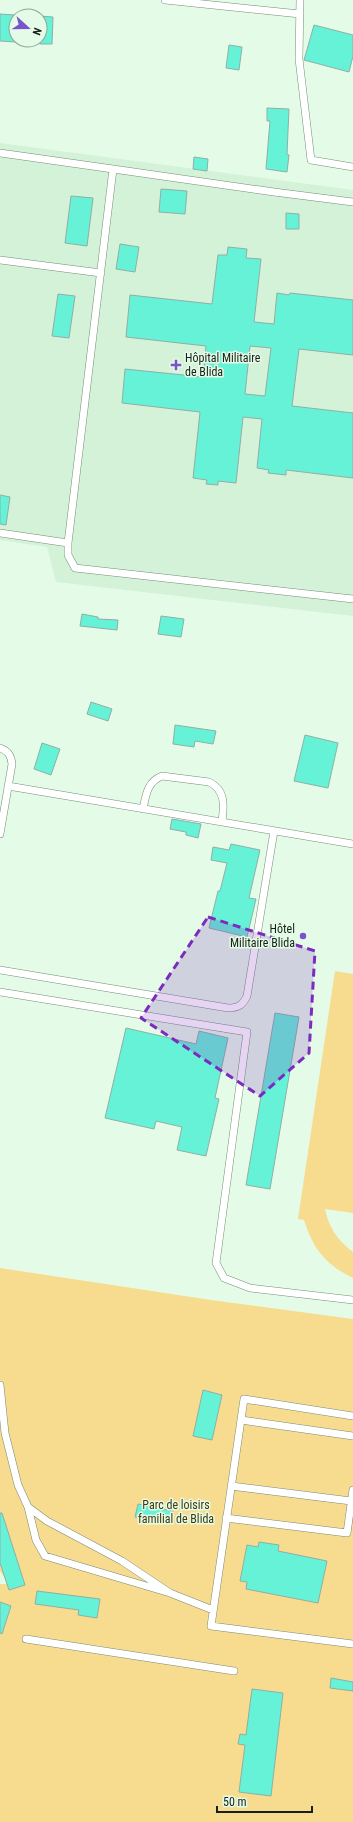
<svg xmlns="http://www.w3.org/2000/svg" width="353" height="1822" font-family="'Roboto Condensed',sans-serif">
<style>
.built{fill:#d4f2d8}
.green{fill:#f7db8f}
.building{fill:#66f2d6;stroke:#8fafa7;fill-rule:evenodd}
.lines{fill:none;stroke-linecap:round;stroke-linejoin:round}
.lane-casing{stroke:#778c79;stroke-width:8}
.lane{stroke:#fff;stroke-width:7}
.marked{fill:#7b2cbf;fill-opacity:0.2;stroke:#7b2cbf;stroke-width:3;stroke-dasharray:8 5;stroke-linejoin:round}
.poi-dot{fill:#7a53cc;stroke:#e4fce7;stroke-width:1.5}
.labels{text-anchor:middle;stroke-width:3;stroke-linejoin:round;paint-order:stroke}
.poi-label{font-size:12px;fill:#172018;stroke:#e4fce7;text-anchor:start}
.park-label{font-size:12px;fill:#443608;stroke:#e4fce7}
</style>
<rect width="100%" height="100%" fill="#e4fce7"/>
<path class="built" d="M0,143L353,190V616L56,582L47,547L0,540Z"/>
<path class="green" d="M335,971L353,974V1213L325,1209C329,1228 338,1241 353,1252V1278C326,1265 313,1249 304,1220L298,1219Z
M0,1268L211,1300L353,1319V1822H0V1584H9L0,1571Z"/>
<path class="building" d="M0,14L16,15V42L0,41Z
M40,16L53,17L52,44H40Z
M314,25L353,35V56L349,72L304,60Z
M229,45L242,47L239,70L226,68Z
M267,108L289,109L287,154L289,155L287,172L266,169L270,121H267Z
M194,157L208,159L207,171L193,169Z
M161,189L187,191L185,214L159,212Z
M71,196L93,198L87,246L65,243Z
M286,213L299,214V229H286Z
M120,244L139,247L135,272L116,269Z
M228,247L247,249L246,258L261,259L254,322L274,324L277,293L289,295L290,293L353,300V355L299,349L292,406L353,413V478L286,470V475L268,473L269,470L257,468L262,419L243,417L236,483L218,481V485L206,484L207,480L193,478L200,412L122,403L125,369L203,377L206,346L126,337L130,295L212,304L218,255H227ZM250,346L271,348L265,396L245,394Z
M58,294L75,296L69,338L52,336Z
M0,495L10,497L6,525L0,524Z
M82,614L98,617V619L118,620L117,630L80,626Z
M161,616L184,619L181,637L158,634Z
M91,702L112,709L108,721L87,714Z
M175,725L216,731L213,744L195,741L194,747L173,744Z
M305,735L338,743L328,788L294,781Z
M42,743L60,749L51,775L34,769Z
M172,819L201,824L198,838L186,835V832L170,829Z
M231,844L260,850L249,898L256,899L247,937L209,928L218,891H220L227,863L211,860L213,847L229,850Z
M275,1013L299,1017L270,1189L246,1185Z
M126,1028L196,1044L199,1031L228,1038L215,1098L219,1099L206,1156L177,1150L182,1127L156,1121L154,1129L105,1118Z
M203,1390L222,1395L212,1440L193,1436Z
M138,1504L173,1511L171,1524L135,1517Z
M0,1513H2L25,1585L9,1590L0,1563Z
M259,1542L279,1545L278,1551L327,1561L318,1603L246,1589L247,1582L240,1581L247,1545L258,1547Z
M37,1591L100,1599L97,1618L78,1615L79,1610L35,1604Z
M0,1602L11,1606L2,1634L0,1633Z
M331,1678L353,1682V1691L330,1688Z
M252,1689L283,1693L271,1796L239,1792L245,1745L238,1744L240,1734L246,1735Z"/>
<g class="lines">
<defs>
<path id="lane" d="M165,0L300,14
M300,0L299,59L311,160L353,167
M0,153L113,169L68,543V555L75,568L353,599
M113,169L274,192L353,202
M0,260L101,273
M0,533L68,543
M0,748C8,751 11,755 12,764L0,834
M8,786L353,844
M143,809C146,795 147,782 162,776L209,782C226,790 224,806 222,822
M0,970L228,1008C238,1008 243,1005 247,996L274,831
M0,992L247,1032L216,1263L224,1278L250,1288L353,1300
M0,1385L5,1433L18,1485L28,1507L47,1521L122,1561L170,1593
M353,1416L244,1399L211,1626L353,1644
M241,1420L353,1436
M231,1486L351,1501
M28,1507L36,1540L45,1556L170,1593L213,1610
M226,1518L347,1533L353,1490
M26,1639L234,1671"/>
</defs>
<use href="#lane" class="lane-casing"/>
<use href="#lane" class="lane"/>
</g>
<path class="marked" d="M208,917L315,951L309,1053L260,1096L141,1018Z"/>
<g class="poi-dot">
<path d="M174 359h4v4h4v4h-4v4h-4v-4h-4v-4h4z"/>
<circle cx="303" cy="936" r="4"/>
</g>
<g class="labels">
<g class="poi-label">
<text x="185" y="362">Hôpital Militaire<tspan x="185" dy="14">de Blida</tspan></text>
<text x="295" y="933" text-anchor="end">Hôtel<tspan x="295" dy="14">Militaire Blida</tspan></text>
</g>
<g class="park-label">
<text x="176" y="1509">Parc de loisirs<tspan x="176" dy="14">familial de Blida</tspan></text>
</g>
</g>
<g transform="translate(28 28) rotate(111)"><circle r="19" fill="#e4fce7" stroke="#92a494"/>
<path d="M0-3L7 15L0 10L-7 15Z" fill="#7a53cc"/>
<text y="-6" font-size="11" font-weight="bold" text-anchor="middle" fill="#172018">N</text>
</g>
<path d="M217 1806v6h95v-6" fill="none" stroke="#172018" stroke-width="2"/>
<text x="223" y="1806" font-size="12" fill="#172018" stroke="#e4fce7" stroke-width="3" paint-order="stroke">50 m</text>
</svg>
